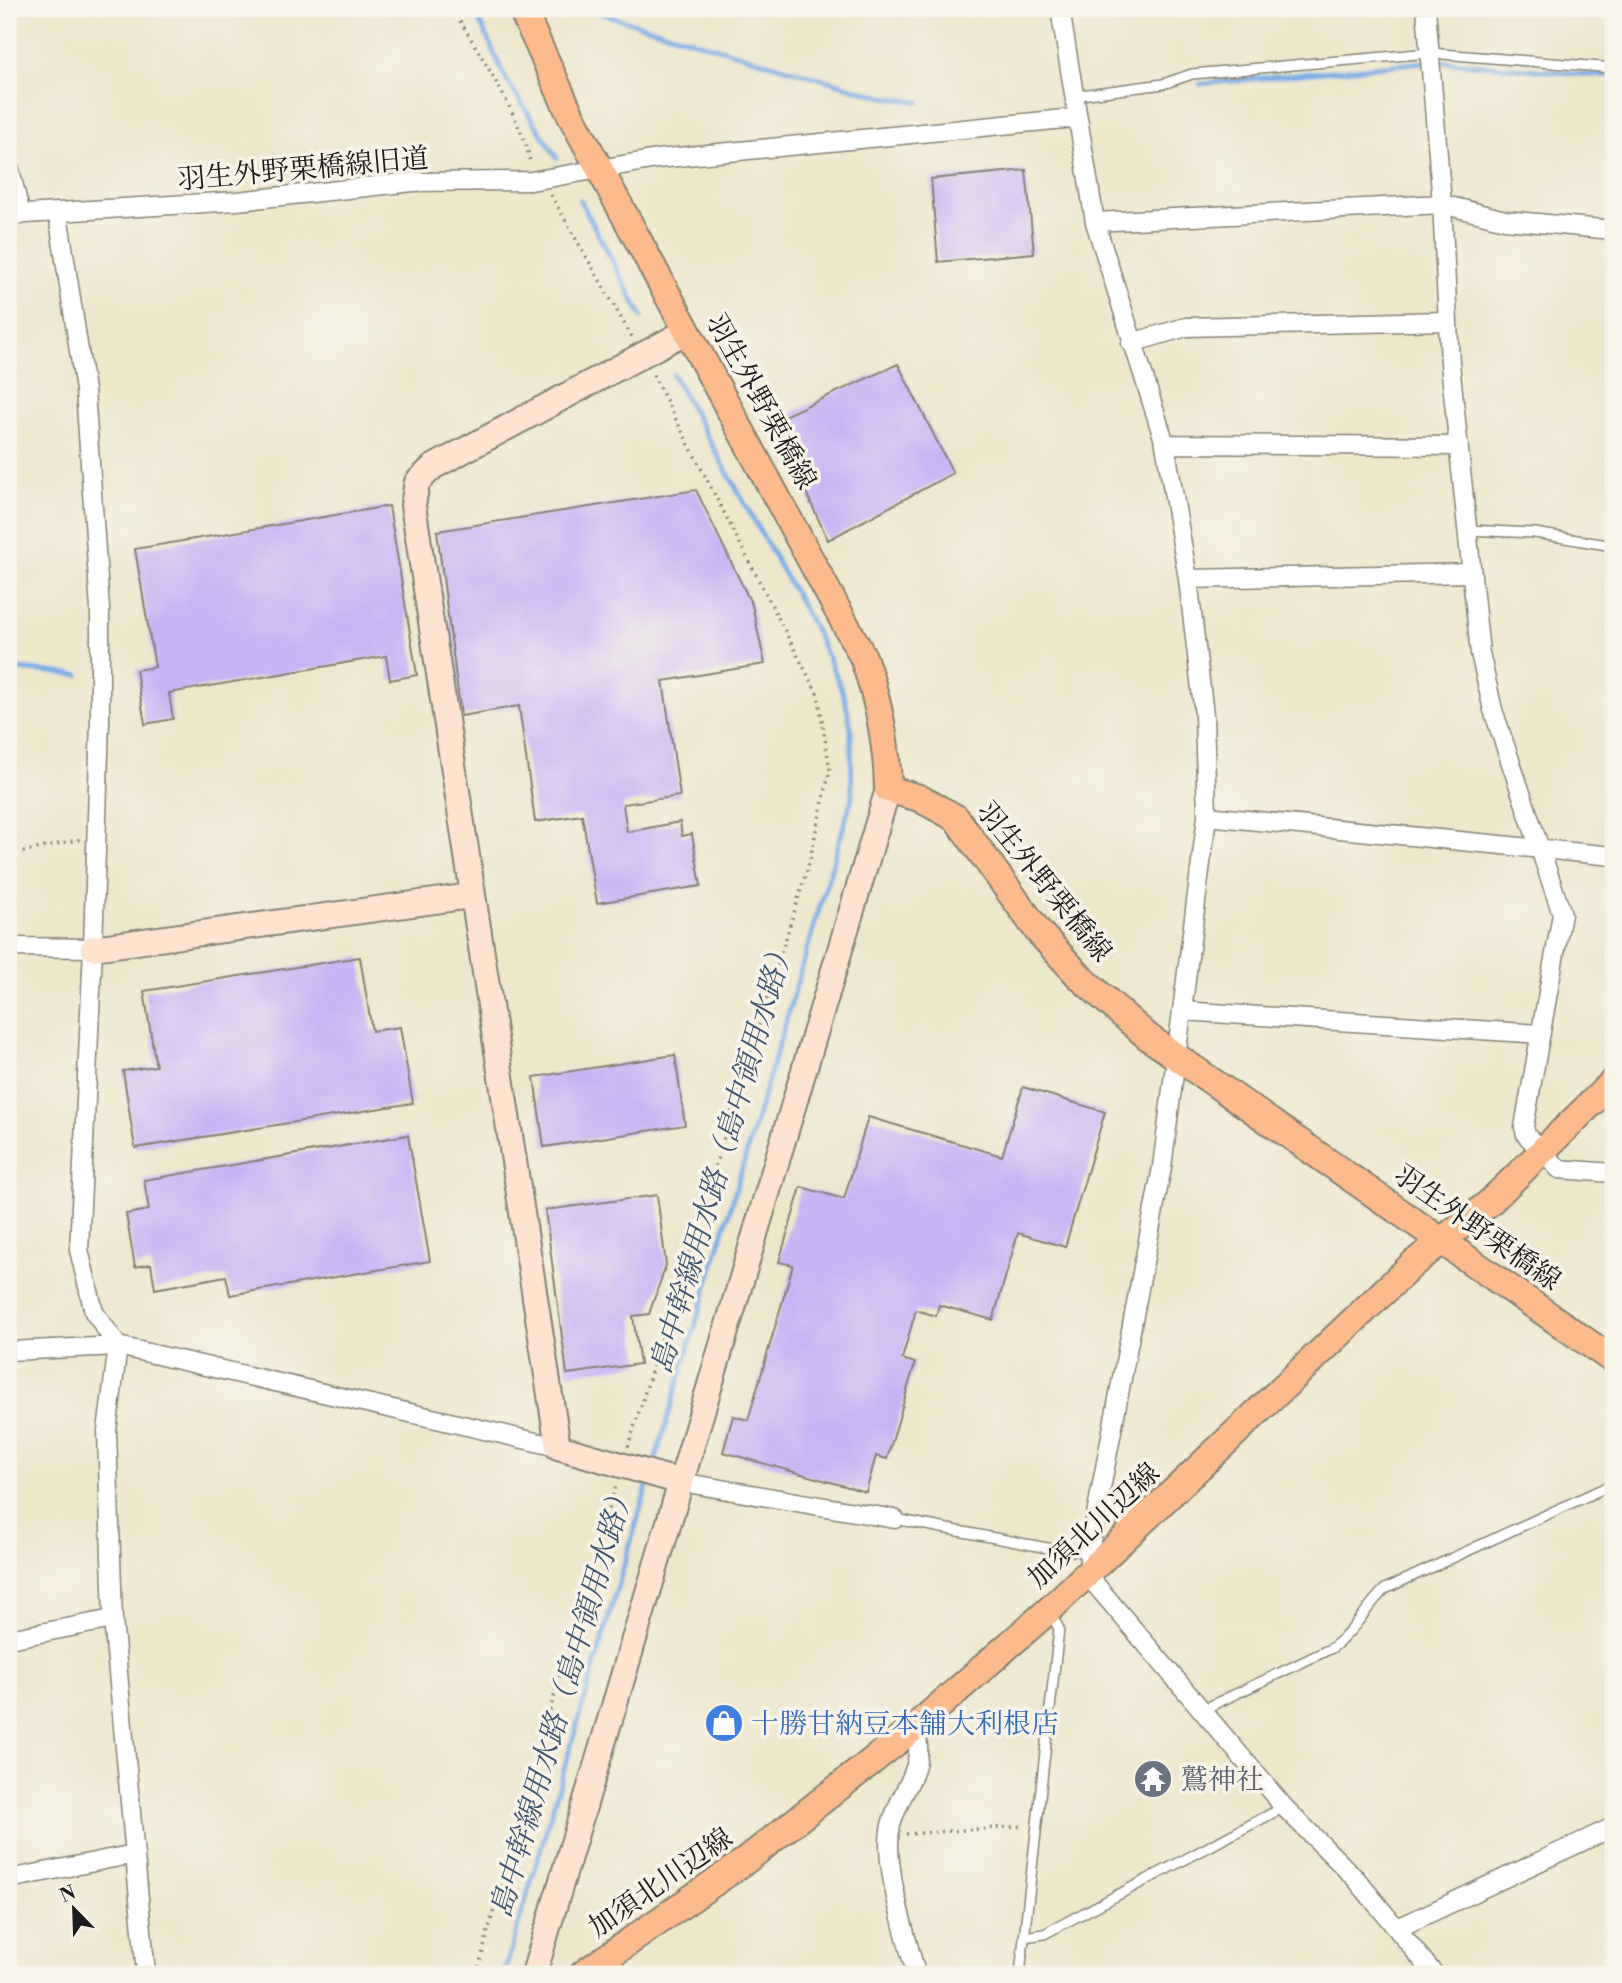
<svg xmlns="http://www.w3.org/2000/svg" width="1622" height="1983" font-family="'Libre Bodoni','Noto Serif JP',serif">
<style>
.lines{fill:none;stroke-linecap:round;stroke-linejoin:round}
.stream{stroke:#79ade6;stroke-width:5}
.building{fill:#c9b3f4}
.lane-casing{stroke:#848274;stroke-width:12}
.street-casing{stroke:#848274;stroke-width:21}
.secondary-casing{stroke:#848274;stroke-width:28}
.primary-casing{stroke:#848274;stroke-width:30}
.path{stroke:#848274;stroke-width:3.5;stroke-dasharray:2 5;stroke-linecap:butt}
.lane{stroke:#fff;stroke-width:9}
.street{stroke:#fff;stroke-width:18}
.secondary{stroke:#fee3d1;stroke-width:24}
.primary{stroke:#fcba8d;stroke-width:26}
.labels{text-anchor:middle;stroke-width:7;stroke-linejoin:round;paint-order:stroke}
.street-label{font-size:28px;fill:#1c1c1c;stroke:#f7f3e8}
.shop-label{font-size:28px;fill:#366cbe;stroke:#f7f3e8;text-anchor:start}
.worship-label{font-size:28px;fill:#5b616d;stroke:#f7f3e8;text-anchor:start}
.water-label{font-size:30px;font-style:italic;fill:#41566d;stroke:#f7f3e8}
</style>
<rect width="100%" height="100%" fill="#f7f3e8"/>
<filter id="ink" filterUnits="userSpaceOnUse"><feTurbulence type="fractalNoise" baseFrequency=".0143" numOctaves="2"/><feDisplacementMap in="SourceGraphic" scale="14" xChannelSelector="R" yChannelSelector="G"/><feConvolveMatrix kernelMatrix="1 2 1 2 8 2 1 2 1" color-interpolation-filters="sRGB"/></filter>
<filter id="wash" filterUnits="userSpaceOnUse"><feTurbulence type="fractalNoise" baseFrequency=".00686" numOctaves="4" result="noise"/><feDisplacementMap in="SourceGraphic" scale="28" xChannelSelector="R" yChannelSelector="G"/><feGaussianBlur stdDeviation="1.57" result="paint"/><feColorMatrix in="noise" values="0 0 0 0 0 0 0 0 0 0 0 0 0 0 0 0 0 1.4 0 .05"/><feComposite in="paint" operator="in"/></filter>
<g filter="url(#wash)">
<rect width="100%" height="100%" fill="#ede7cc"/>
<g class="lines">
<path class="stream" d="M474,9L506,79L557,158
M586,9L883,97L919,102
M1200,84L1436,61L1613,77
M580,200L642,317
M9,668L79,675
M653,1468L852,798L851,727L845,699L835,673L812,624L673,375
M504,1974L649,1480"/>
</g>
<g id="blocks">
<path class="building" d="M1026,170L1034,253L938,262L931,179Z
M898,364L953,473L828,540L773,421Z
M696,490L752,605L765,664L663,681L680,796L623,804L627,832L680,822L682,836L692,834L701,886L597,903L582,815L535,822L519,706L461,716L437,531Z
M389,506L417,675L390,680L386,656L169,693L173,719L145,724L136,670L155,667L135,549Z
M360,957L372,1031L400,1027L413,1103L135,1148L123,1071L156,1066L144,991Z
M675,1055L685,1125L544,1147L534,1077Z
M1023,1087L1105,1112L1065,1247L1018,1233L993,1320L939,1305L936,1316L916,1310L902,1359L915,1363L887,1459L876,1456L866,1492L723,1452L733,1416L748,1420L793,1265L779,1262L801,1187L844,1199L868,1117L1002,1156Z
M408,1135L430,1261L230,1295L226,1276L155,1289L151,1264L135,1267L126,1214L149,1210L144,1180Z
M657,1195L666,1265L649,1314L633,1316L640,1364L567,1374L545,1210Z"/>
</g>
</g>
<g filter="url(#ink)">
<use href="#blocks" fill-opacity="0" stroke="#848274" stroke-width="2"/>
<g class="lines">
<defs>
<path id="lane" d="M1073,96L1163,84L1192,74L1430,53L1613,68
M1467,530L1535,533L1613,546
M895,1519L1058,1550L1089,1552
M1202,1710L1332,1648C1354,1632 1365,1608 1385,1589L1613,1484
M1024,1937L1044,1934L1284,1807
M1020,1974L1059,1629L1051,1613"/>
<path id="street" d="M1060,9L1095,222L1165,444L1188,579L1204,715L1207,816L1162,1167L1089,1552V1573L1095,1584L1284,1807L1356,1879L1434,1974
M1426,9L1442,204L1450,363L1480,653L1493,710L1562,914L1524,1127L1526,1135L1559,1169L1613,1173
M9,166L21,215
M58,214L85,390L100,609V720L93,948L79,1250L94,1312L118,1346L107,1431L113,1619L146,1974
M9,215L237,201L413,182L531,181L657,159L1075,118
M1095,222L1442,204L1505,220L1613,230
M1131,343L1186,327L1448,321
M1165,444L1459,446
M1188,579L1472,573
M1207,816L1613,856
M9,947L93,948
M1182,1011L1541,1034
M9,1351L118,1346L558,1447
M681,1482L895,1519
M1102,1498L1111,1511L1140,1524
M9,1639L113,1619
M914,1728C929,1766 900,1790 891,1825C882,1863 906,1935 916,1974
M9,1879L134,1854
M1398,1928L1613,1827"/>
<path id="secondary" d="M93,948L471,896
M681,1482L558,1447L413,505L417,482L433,467L687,331
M534,1974L888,789"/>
<path id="primary" d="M522,9L571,116L863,657C879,701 887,742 888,789L919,798L956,818L1038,931L1081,978L1148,1037L1613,1360
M583,1974L745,1861L914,1728L1049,1610L1414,1263L1489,1203L1613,1082"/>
</defs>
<use href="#lane" class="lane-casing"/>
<use href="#street" class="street-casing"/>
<use href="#secondary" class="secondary-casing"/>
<use href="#primary" class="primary-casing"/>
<path class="path" d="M453,9C473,43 527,127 530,163
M551,195L632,337
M9,850L23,852L81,839
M628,1447L808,867L830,770L818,695L651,371
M906,1834L1024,1826
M477,1974L510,1847L616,1485"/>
<use href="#lane" class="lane"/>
<use href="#street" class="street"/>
<use href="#secondary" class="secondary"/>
<use href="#primary" class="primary"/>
</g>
</g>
<defs>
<symbol id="shop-disc" viewBox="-11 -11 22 22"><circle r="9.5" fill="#3f7fe0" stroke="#f7f3e8"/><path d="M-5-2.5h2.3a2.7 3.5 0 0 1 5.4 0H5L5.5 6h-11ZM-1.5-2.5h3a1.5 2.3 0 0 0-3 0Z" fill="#fff"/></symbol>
<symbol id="temple-disc" viewBox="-11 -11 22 22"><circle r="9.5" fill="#6b7280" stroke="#f7f3e8"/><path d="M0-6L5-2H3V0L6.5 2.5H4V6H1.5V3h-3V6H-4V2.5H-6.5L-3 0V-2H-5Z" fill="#fff"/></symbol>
</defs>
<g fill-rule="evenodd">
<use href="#shop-disc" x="702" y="1701" width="44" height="44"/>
<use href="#temple-disc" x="1131" y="1757" width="44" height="44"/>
</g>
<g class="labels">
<g class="street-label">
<text transform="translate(303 168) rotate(-5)" y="10">羽生外野栗橋線旧道</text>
<text transform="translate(762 401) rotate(61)" y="10">羽生外野栗橋線</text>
<text transform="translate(1045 881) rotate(51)" y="10">羽生外野栗橋線</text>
<text transform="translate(1478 1227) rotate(35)" y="10">羽生外野栗橋線</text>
<text transform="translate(1093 1525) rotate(-43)" y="10">加須北川辺線</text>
<text transform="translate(660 1882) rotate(-35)" y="10">加須北川辺線</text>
</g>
<g class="shop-label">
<text x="751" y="1733">十勝甘納豆本舗大利根店</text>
</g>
<g class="worship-label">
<text x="1180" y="1789">鷲神社</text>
</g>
<g class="water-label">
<text transform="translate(722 1156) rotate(-74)" y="10">島中幹線用水路（島中領用水路）</text>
<text transform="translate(562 1700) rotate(-74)" y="10">島中幹線用水路（島中領用水路）</text>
</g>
</g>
<rect width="1622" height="1983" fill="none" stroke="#f7f3e8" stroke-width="35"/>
<g transform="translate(74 1909) rotate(337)" stroke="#f7f3e8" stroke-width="5" paint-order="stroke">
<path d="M0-5L12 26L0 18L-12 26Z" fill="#1c1c1c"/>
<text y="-10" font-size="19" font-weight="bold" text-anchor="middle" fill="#1c1c1c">N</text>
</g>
</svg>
